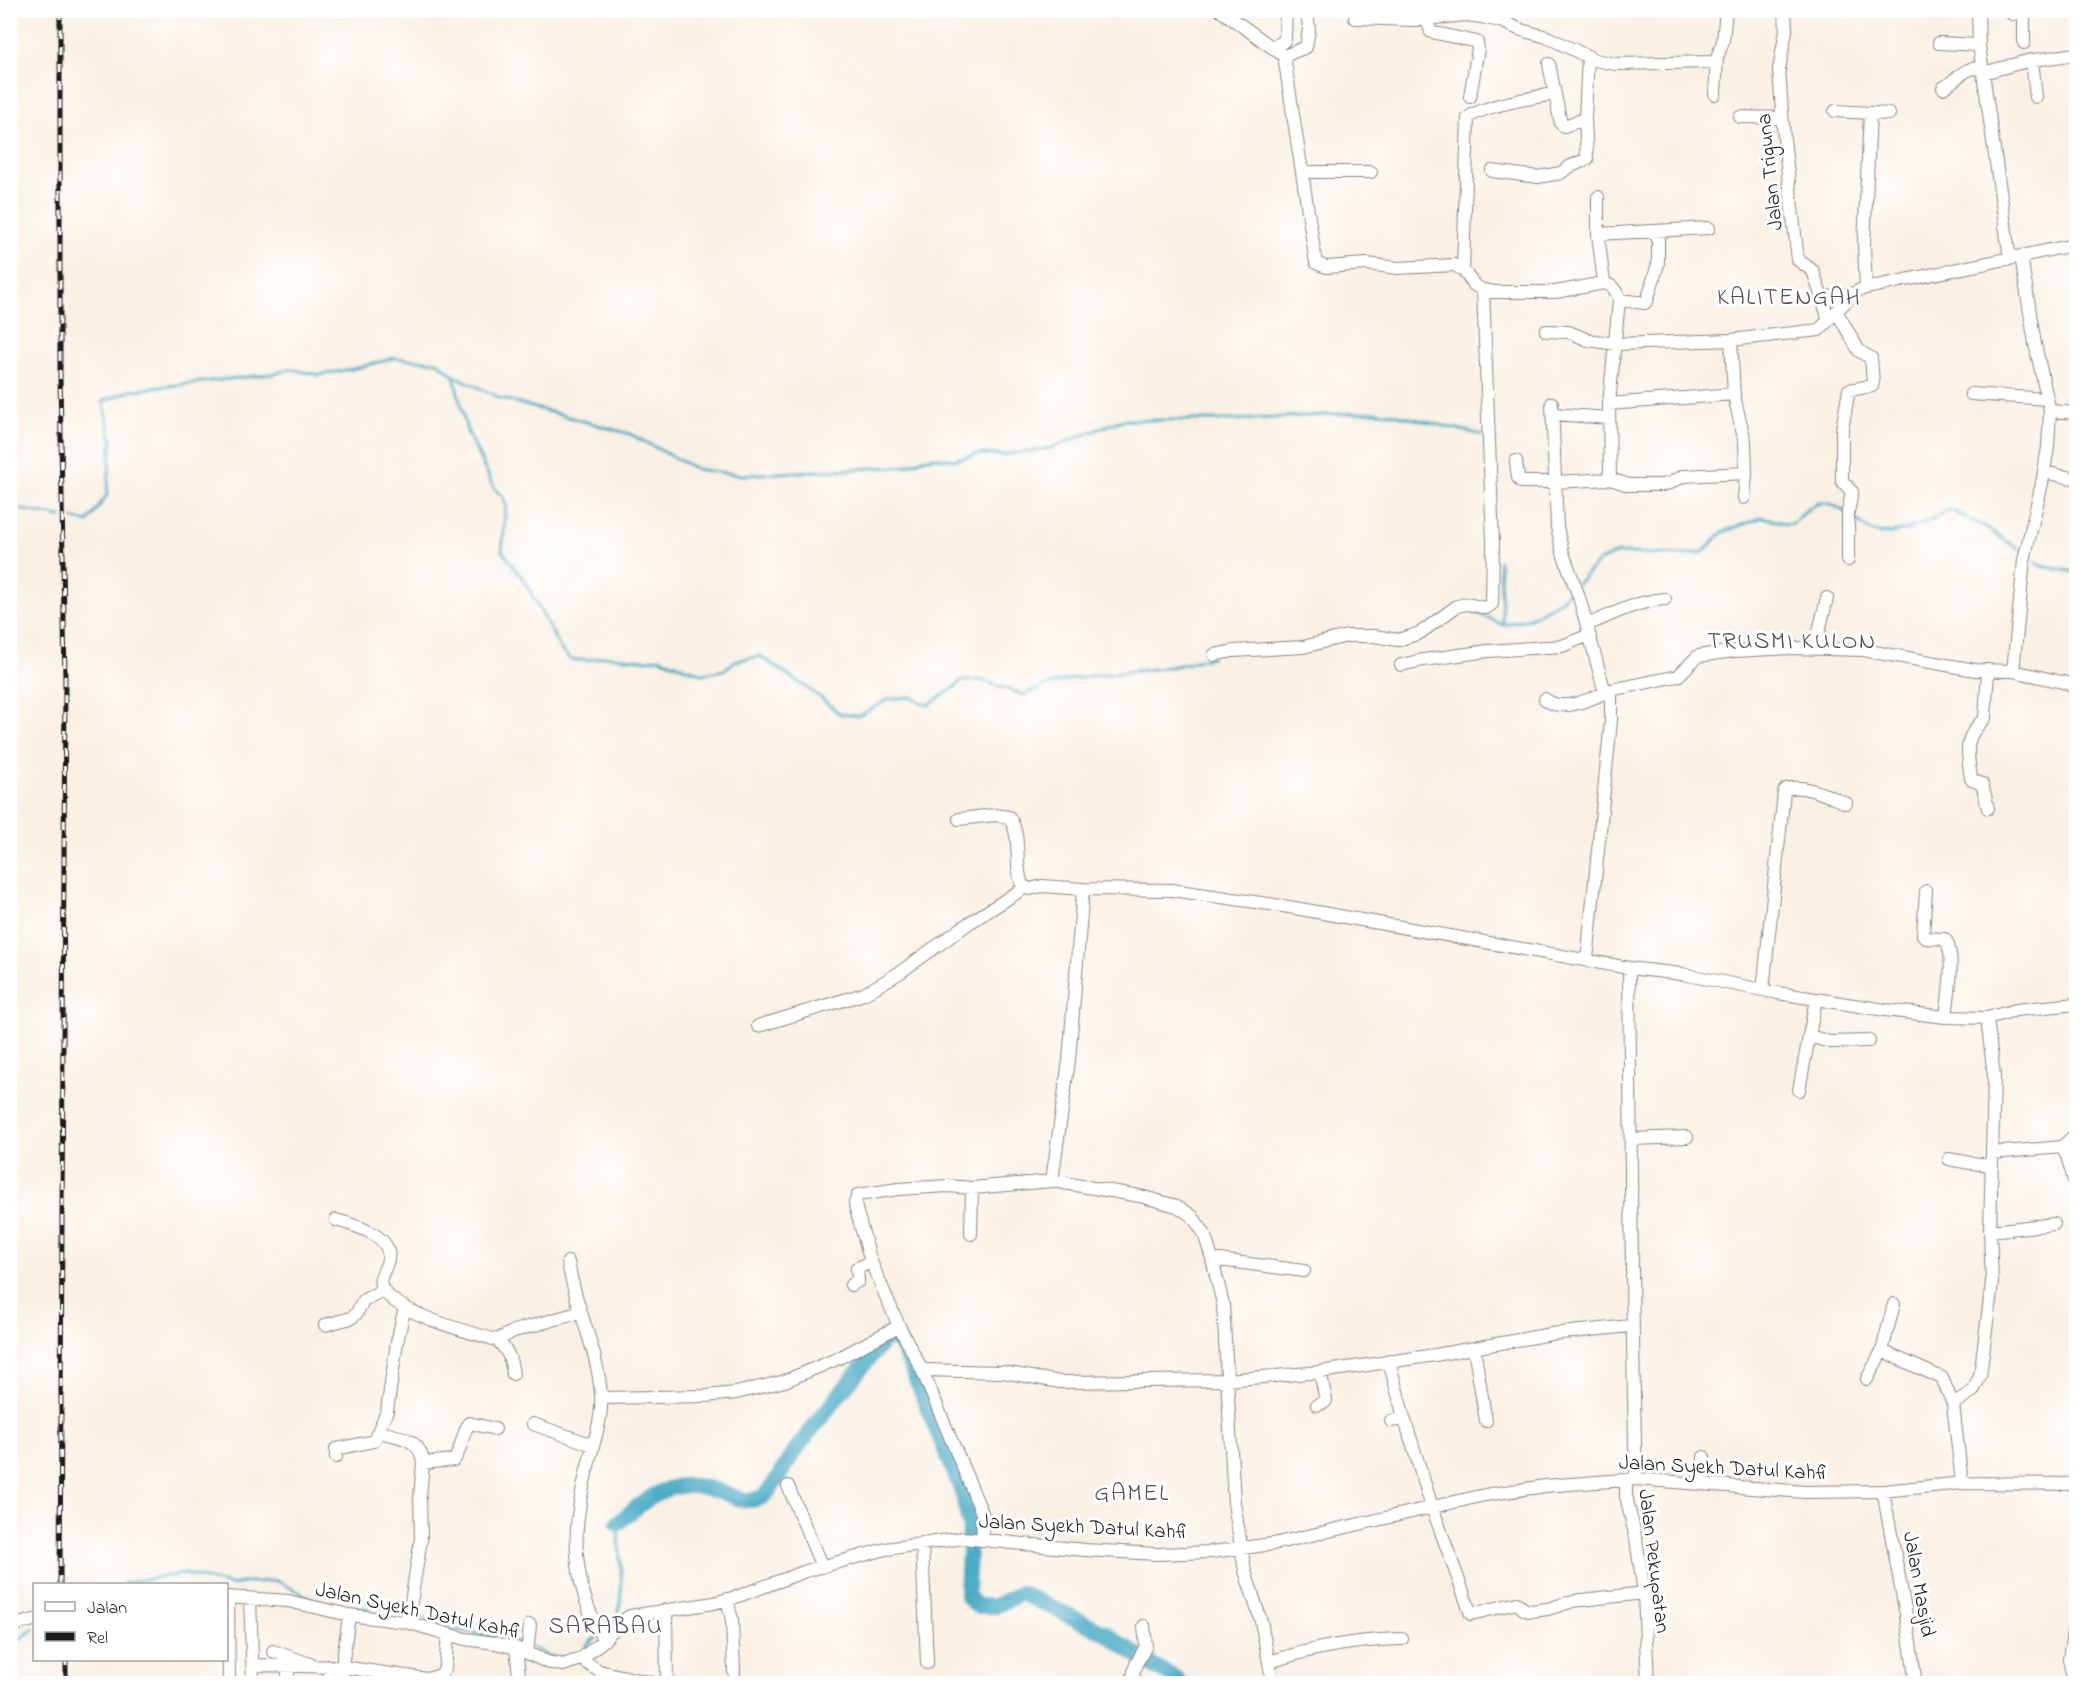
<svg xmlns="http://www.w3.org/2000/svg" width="2087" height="1694" font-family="'Indie Flower',sans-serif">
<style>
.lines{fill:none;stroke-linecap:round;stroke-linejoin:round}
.stream{stroke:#42a7c2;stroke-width:3}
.river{stroke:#42a7c2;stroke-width:16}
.minor-casing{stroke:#8b8680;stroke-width:14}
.minor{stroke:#fff;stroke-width:12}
.rail-casing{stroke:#1c1c1c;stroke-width:5}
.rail{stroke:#fff;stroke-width:3;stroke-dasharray:9;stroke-linecap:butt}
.labels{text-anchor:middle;stroke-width:6;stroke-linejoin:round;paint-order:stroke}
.street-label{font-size:21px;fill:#1c1c1c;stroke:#fff}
.quarter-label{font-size:24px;letter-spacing:1.5px;fill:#564c5a;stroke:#fff}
</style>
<rect width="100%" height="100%" fill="#fff"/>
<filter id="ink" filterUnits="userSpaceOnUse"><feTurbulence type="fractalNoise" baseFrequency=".0167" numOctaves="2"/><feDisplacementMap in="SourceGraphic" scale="12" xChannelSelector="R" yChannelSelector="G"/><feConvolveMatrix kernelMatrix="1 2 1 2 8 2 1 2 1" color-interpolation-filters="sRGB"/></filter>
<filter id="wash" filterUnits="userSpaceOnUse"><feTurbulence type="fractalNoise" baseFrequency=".008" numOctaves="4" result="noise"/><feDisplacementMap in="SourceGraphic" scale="24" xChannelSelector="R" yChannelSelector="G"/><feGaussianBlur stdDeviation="1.35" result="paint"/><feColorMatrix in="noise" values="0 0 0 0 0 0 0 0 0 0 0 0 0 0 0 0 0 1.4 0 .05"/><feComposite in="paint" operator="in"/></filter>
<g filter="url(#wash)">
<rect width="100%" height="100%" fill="#faf0e3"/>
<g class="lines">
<path class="stream" d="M455,376L500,398L630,434L696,469L741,475L895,467L906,466L923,459L934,457L954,460L978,454L1003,455L1051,448L1119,421L1129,420H1236L1373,412L1390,413L1482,435
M10,505L15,508L61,517
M1852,517C1859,523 1868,531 1877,533C1898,537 1932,520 1950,510L1983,526L2023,552
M74,519L88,522L107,495L112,439L103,401L133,390L273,374L290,369L319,375L357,368L394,358L438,362L454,376L467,431L494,488L503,497L506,505L502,551L526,583L561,650L571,660H589L605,656L647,660L659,658L703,674L724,670L735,661L760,656L820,697L840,714L859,716L889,699L910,697L928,705L954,688L961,681L981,680L1024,695C1071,671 1129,675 1180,665C1191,663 1201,659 1212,657
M2028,556L2041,566L2076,572
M1499,561L1503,625
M1577,584L1599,561L1618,553L1688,555L1703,552L1723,532L1763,517L1786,524L1794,523C1811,505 1820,494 1845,512
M1466,610L1480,614L1503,625L1530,618L1560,601L1572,588
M1402,645L1413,643L1417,639
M123,1584L137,1580L185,1574L230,1585L249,1582L277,1581L315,1600L347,1608H397L406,1611
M413,1613L446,1628L495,1637
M616,1619C627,1587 618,1555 618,1523
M507,1640L524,1643
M10,1641L22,1638L34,1628
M530,1646L547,1656L566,1659
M586,1647L591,1641L599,1636"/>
<path class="river" d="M618,1523C655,1491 676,1475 725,1493C737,1498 747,1503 760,1498C769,1495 784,1468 790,1458C820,1416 855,1376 888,1336L899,1342L908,1360L962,1491L970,1528L967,1596L977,1606H995L1021,1593L1104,1632L1145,1661L1177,1679L1179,1684"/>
</g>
</g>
<g filter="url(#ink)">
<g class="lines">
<defs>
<path id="minor" d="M1220,10L1284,56L1316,263L1326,267L1367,264L1398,268L1454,265L1463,270L1474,285L1483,290L1496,292H1556L1604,283C1613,285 1617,291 1619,300L1609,404L1610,479L1555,482H1521L1518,478L1516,461
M1785,10L1786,30L1779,70L1784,139L1798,260L1813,271L1829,320
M1978,10L1979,45L2010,259
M2009,10L2012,14L2022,12L2024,14V43
M1355,18L1414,20L1466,15L1481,17L1501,21L1521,30L1547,37L1595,60L1615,64L1716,62
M1427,19L1431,32L1477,42L1478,48L1470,97
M1939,43L1979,45
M1272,47L1283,42L1285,39L1286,10
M1284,56L1306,47L1309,29L1307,10
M2032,60L2036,97
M1549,64L1561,124L1564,126L1585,119
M1983,73L2027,61L2076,54
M1943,88C1956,81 1965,65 1983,68
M1715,94L1717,58L1723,41L1726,10
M1835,111L1889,114
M1740,117L1782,118
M1492,171L1538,177L1561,173L1569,167L1587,159L1585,119L1588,56
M1302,172H1371
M1598,197V234L1604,283
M1598,234L1709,228
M1463,270L1468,118C1481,106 1535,97 1554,94
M1866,288L1864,245L1870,113
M1821,298L1854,293
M1619,300L1645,303L1647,301L1658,264V232
M1837,312L1859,351L1871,358L1873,383L1872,386L1849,390L1842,429V481L1852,492L1848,512V560
M1546,331L1569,332L1588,340L1616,344L1731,340L1819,330L1854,293L1862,289L2064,247L2076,246
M1731,340L1734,396L1745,442L1746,473L1744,498
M1971,394L2047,399
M1552,403L1557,527L1563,553L1579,597L1604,689L1611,690L1678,676L1698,656L1734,651L1790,648L1863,650L1975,670L2013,671L2067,683L2076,689
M1609,404L1734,394
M2050,411L2076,413
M1553,414L1609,418
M2044,472L2076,479
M1610,479L1629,485H1662L1670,483L1683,476L1746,473
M1587,625C1613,614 1637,601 1665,599
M1815,648L1827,598
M1214,655L1233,651L1303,647L1347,636H1374L1398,640L1420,633L1457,606L1467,604L1486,608L1492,604L1493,543L1483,290
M1401,665L1423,660L1488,651L1562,646L1589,635
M2013,671L2024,560L2042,483L2048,447L2050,411L2035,344L2021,256
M1545,699C1562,714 1593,698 1611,690V721L1587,960
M1988,808L1982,784L1972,780L1971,778C1967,751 1963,738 1985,718L1988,670
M959,819L995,815L1009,817C1023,837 1013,866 1023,887L1030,889L1042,886L1083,889L1172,890L1289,907L1629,968L1682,974L1778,993L1885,1010L1946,1017L1987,1018L2016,1010L2076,1004
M1926,891L1923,935L1926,938L1945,939C1956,954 1948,998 1946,1017
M1629,968C1631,1138 1631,1309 1636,1479
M1763,990L1784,792L1786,789C1805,784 1828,796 1846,803
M758,1026L864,994L899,973L969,923L1026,887
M1809,1036L1830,1042L1869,1041
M1799,1090L1816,999
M1631,1139L1687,1137
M2062,1147L2076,1134
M1992,1153L2062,1147L2067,1156L2076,1187
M1949,1159L1970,1163L1992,1165
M1052,1181L1069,1060L1083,889
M336,1220C356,1226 399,1236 386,1266C382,1275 377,1282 384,1291C402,1315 468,1332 497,1340C508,1350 511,1359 513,1374
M1990,1231L2054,1224
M971,1234L972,1188
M1212,1259L1304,1271
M568,1262C575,1307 598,1349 601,1395C603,1417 595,1437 590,1458C577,1507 570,1548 585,1598C590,1613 595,1626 604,1640
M851,1285L858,1281L857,1268L871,1262
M325,1325L351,1318L356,1314L364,1300L383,1290
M497,1340L514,1331L581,1312
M1474,1348L1486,1421
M1882,1351L1894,1304
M1389,1361L1403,1414L1432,1507L1471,1614L1517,1603L1525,1610L1531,1611L1548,1609L1573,1601L1644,1593
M922,1370L1002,1372L1060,1382L1228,1380L1320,1372L1435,1355L1551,1334L1631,1326
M1867,1379L1882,1351L1942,1378L1953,1404
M602,1398L706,1396L736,1393L785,1381L839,1358L899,1326
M1317,1405L1325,1402L1326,1400L1320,1372
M1391,1421L1404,1419
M533,1424L593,1445
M378,1432C398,1436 421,1438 423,1463
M336,1457V1449L374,1441L387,1411L397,1342L405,1307
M1626,1480V1496L1636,1539L1644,1593L1648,1684
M1962,1483L1953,1404L1973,1391L1980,1376L1992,1283L1990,1231L1994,1076L1987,1018
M1703,1484L1704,1457
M788,1486L822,1567
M1883,1491L1906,1615L1916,1684
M983,1540L982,1513L922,1370L899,1326L871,1262L856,1209L855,1203L858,1195L898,1189L948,1186L972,1188L1052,1181L1140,1196L1177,1206L1192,1216L1204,1233L1212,1259L1223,1304L1234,1503L1245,1571L1261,1621L1273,1684
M922,1543L927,1663
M226,1597L288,1601L349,1615L406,1622L465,1639L495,1643L516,1648L547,1662L563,1665L581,1659L604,1640L619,1623L630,1616L714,1603L736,1597L806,1571L886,1549L963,1538L1085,1550L1157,1554L1211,1552L1273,1544L1485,1495L1545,1486L1636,1479L1805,1492L1883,1491L1962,1483L2076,1484
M228,1597L229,1684
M250,1598L253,1684
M727,1599L732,1620L734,1672
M666,1610L667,1684
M406,1622L411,1602L421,1539L420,1497L423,1463L454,1460C462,1450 462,1434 469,1423L495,1429
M10,1626L34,1620
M516,1648L520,1684
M273,1651L310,1664
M527,1653L530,1625
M581,1659L599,1671L657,1684
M1270,1662C1314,1647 1357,1640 1402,1639
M253,1665L342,1667L427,1679L441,1675L445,1668L448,1634
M288,1666V1684
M330,1666V1684
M342,1684V1667L349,1615
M1131,1684L1136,1664L1146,1646L1144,1626
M2074,1684L2069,1659L2076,1612"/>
</defs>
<use href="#minor" class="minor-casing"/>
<use href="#minor" class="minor"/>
<defs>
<path id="rail" d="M60,10V376L65,680L60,1584
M66,1684V1660"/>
</defs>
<use href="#rail" class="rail-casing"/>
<use href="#rail" class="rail"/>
</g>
</g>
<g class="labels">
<g class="street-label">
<text transform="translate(1769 172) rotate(-96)" y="7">Jalan Triguna</text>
<text transform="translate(1724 1467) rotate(3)" y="7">Jalan Syekh Datul Kahfi</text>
<text transform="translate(1084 1526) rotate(3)" y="7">Jalan Syekh Datul Kahfi</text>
<text transform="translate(1655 1561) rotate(83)" y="7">Jalan Pekupatan</text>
<text transform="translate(1920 1584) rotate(80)" y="7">Jalan Masjid</text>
<text transform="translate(419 1610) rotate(12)" y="7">Jalan Syekh Datul Kahfi</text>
</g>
<g class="quarter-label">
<text x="1789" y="304">KALITENGAH</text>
<text x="1792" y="648">TRUSMI KULON</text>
<text x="1132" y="1500">GAMEL</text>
<text x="606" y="1633">SARABAU</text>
</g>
</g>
<rect width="2087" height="1694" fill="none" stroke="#fff" stroke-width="36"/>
<rect x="33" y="1583" width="195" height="78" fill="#ffffff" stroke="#a4a4a4" stroke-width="1.5"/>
<rect x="45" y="1602" width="30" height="9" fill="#ffffff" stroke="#a4a4a4" stroke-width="1.5"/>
<text x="87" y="1613" font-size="18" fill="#1c1c1c">Jalan</text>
<rect x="45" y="1632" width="30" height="9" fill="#1c1c1c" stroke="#a4a4a4" stroke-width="1.5"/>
<text x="87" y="1643" font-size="18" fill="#1c1c1c">Rel</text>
</svg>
